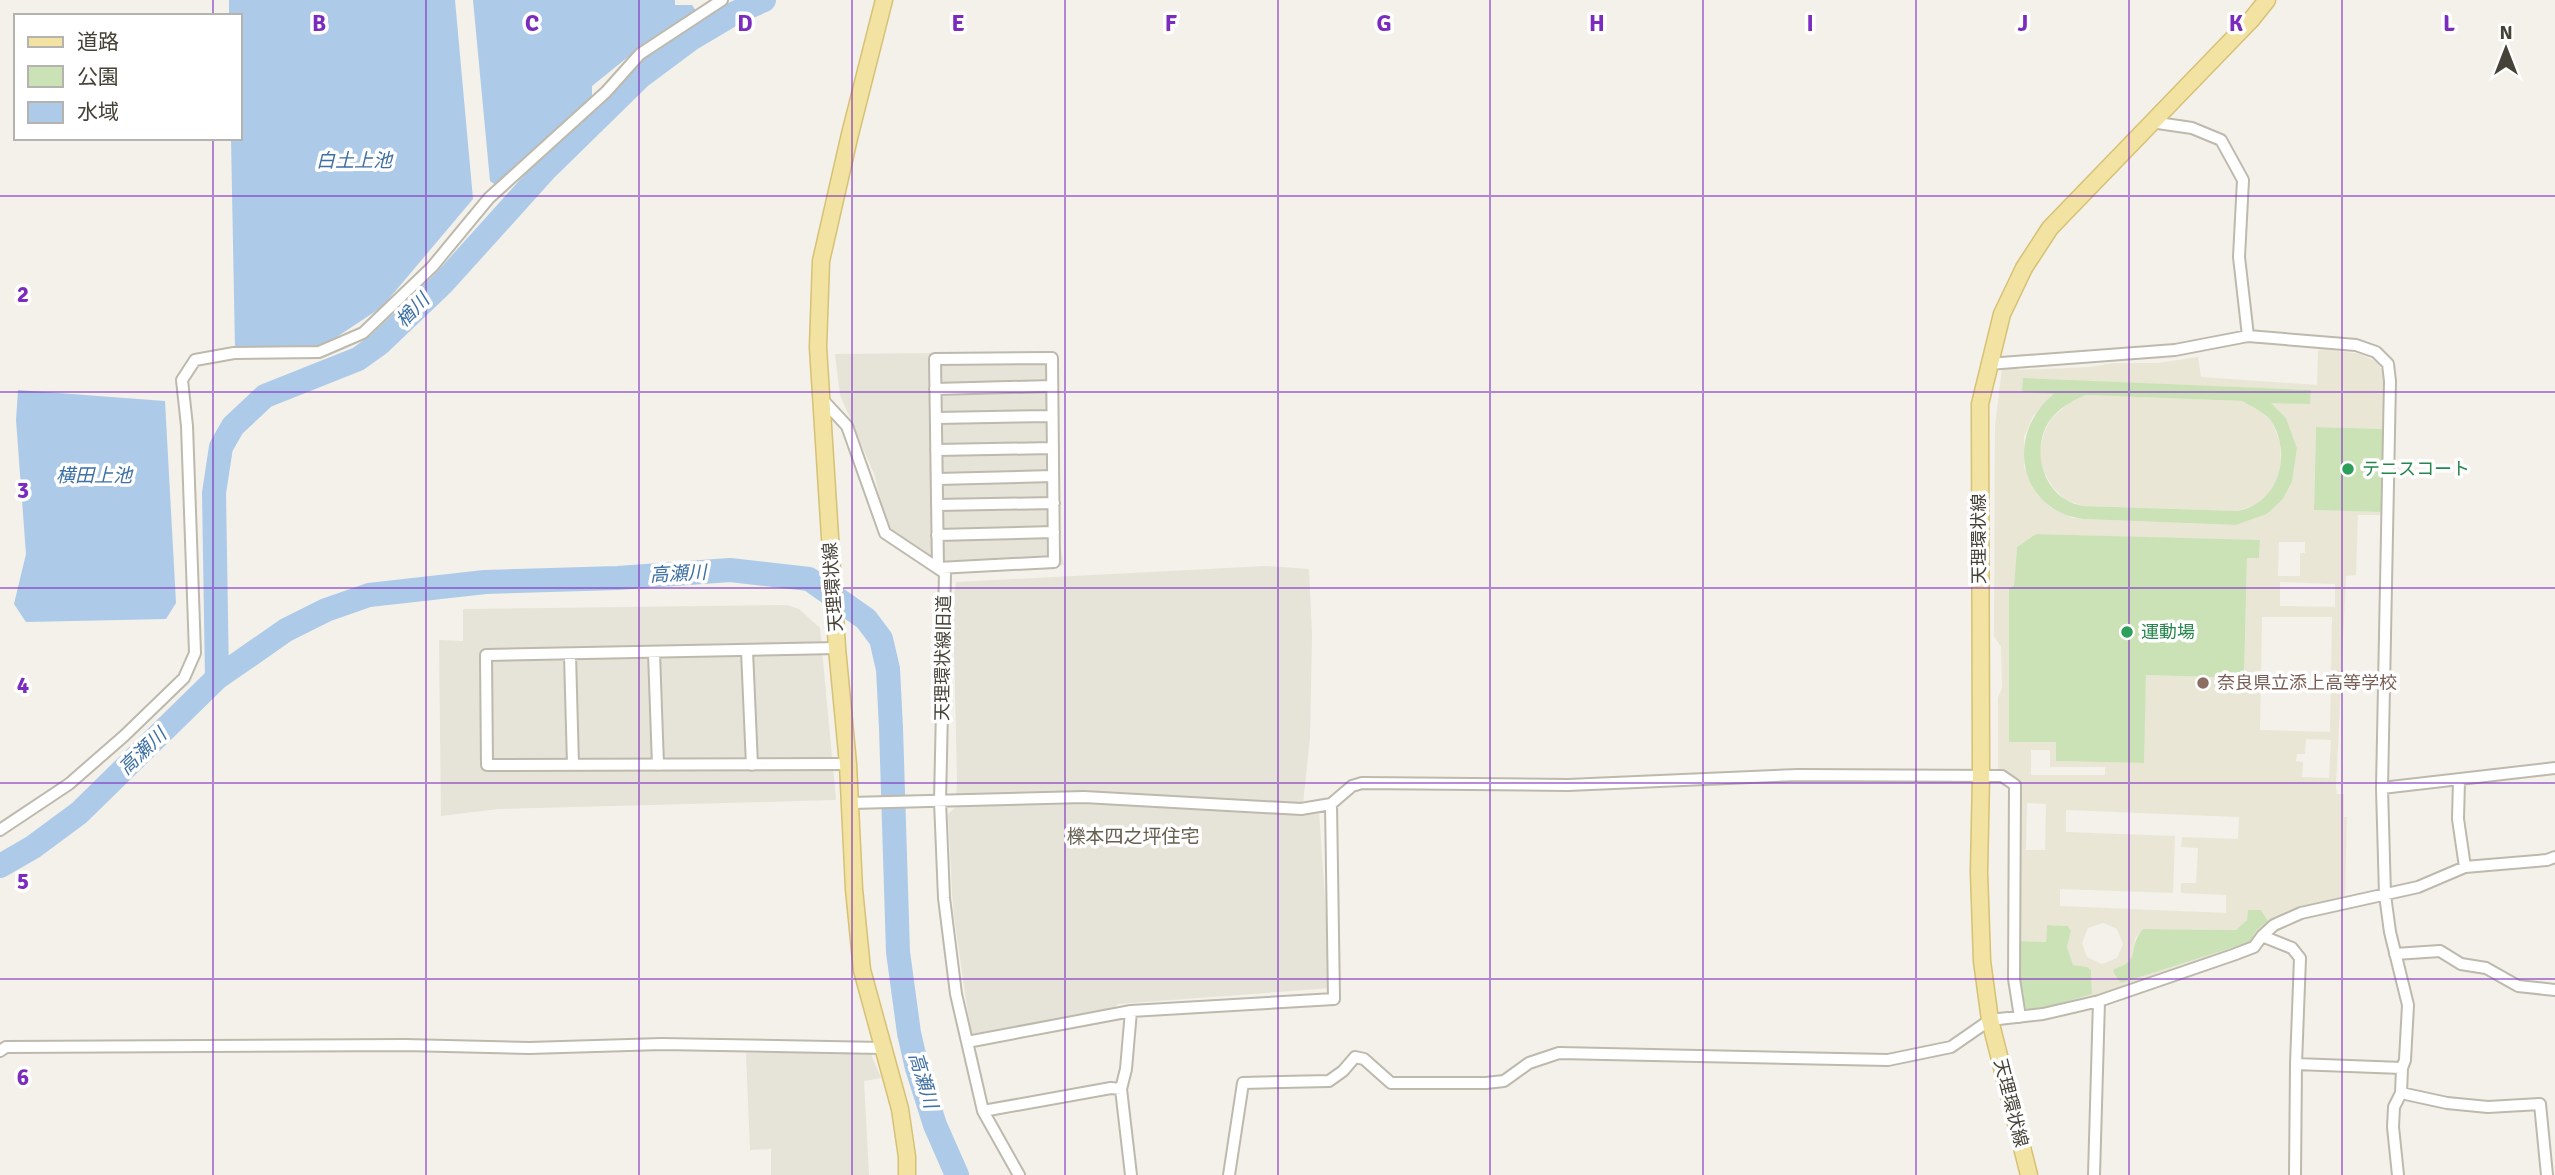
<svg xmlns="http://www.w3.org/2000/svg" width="2555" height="1175" font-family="Signika,'Noto Sans JP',sans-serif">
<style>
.residential{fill:#e6e3d8}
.education{fill:#eae6d5;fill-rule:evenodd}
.green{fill:#cbe2b7;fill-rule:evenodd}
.water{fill:#adcae8}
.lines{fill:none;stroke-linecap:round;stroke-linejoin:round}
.river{stroke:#adcae8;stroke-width:24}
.street-casing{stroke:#bdb9ad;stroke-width:14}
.primary-casing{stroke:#d6c174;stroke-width:19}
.street{stroke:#fff;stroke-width:10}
.primary{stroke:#f2e3a3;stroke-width:16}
.grid{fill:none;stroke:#7b2cbf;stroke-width:2;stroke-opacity:0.55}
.leisure-dot{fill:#2e9e5b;stroke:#fff;stroke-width:2.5}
.education-dot{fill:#8d6e63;stroke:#fff;stroke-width:2.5}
.labels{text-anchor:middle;stroke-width:7;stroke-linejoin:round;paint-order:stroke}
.leisure-label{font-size:18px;fill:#27864d;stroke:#fff;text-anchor:start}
.street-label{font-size:18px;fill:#454238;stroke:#fff}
.education-label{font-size:18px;fill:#785e54;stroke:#fff;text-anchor:start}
.water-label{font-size:19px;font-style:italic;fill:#3e70a5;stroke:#fff}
.neighbourhood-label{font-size:19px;fill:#676051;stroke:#fff}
.grid-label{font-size:23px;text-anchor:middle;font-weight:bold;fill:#7b2cbf;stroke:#fff;stroke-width:7;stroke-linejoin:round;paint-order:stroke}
</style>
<rect width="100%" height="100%" fill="#f3f1e9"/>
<path class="residential" d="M1056,352L1060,547L1064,565L956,568L927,557L886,526L875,476L840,395L835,354Z
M1266,566L1309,569L1312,636L1310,737L1302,814L1319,811L1331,988L1118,1004L1112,1010L971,1034L953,910L948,814L956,807L957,778L953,603L956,582Z
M786,605L799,609L820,628L836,800L498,809L441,816L439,640L463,641V609Z
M870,1052L881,1078L864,1081L869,1175H771V1149L750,1150L746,1053Z"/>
<path class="education" d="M2325,349L2360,354L2375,361L2383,371L2386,385L2384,515H2358L2356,575L2346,576L2336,788L2337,794H2344V817H2347L2345,896L2293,911L2268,924L2257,933L2251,943L2153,977L2030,1015L2020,1005L2017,974L2020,781L2006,773H1998V698L2002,688L2001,647L1994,636L1995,426L2002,368L2017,366L2019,370L2090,367L2113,363H2158L2198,357L2201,377L2317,385L2318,350ZM2023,379L2311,390L2310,403L2270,402L2286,418L2297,448L2292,482L2283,499L2267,514L2236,525L2083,519L2073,518L2051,508L2037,495L2024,467V437L2033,416L2055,394L2023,392ZM2316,427L2383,429L2380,512L2314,510ZM2036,534L2260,541L2259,558L2247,557L2244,678L2146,675L2143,763L2056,761V742H2009V589L2014,586L2017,547ZM2279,542H2305V553H2300V576H2278ZM2280,582L2335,584V607L2280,606ZM2262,617H2332L2330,732L2260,730ZM2306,739L2331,740L2329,778L2302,777L2303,762L2296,761L2297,754H2305ZM2031,750H2050V767H2105V775H2031ZM2027,803L2046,804L2045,850H2026ZM2066,810L2239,817L2238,839L2182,837L2181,847L2198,848L2196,883H2181V893L2226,895V913L2060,906V889L2173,893L2175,836L2066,832ZM2249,910H2261L2268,921L2256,931L2250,942L2121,983L2113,972L2114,969L2127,965L2133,957L2135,939L2143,929L2236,930L2247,920ZM2103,923L2117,929L2123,944L2117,958L2102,964L2087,957L2082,943L2088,928ZM2047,925L2068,926L2071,931L2067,947L2073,966L2087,967L2091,970L2092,993L2030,1012L2022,1004L2018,941L2046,942Z
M2086,395L2242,401L2260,411L2272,422L2280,443L2281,465L2277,480L2267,495L2257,504L2237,511L2084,506L2065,500L2052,486L2043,470L2039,453L2044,433L2051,419L2071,401Z"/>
<path class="green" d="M2023,378L2311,390L2310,404L2271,403L2286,418L2297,448L2292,482L2283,499L2267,514L2236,525L2083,519C2017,510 2005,433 2054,394L2022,392ZM2086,395L2242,401C2252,407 2267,413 2273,424C2292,458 2277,504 2237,511L2084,506C2044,501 2029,450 2050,420C2059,408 2073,400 2086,395Z
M2316,427L2383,429L2381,512L2314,510Z
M2036,534L2260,540L2259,558H2247L2244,678L2146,675L2144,763L2056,761V742H2009V588L2014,586L2017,547Z
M2248,910H2261L2268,921L2256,931L2250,942L2121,983L2113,972L2114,969C2143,960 2126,949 2143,929L2236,930L2247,920Z
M2047,925L2068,926L2071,931L2067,947L2073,965L2087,967L2091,970L2092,994L2030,1012L2022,1004L2018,941L2046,942Z"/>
<path class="water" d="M229,0H455L473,199L382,307L323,346L235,348L231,138H240V16H229Z
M473,0H675V5H692L696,11L649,40L592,86V98L500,188L490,181Z
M18,390L165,401L176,603L166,619L26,622L14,604L26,554L16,420Z"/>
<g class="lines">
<path class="river" d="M217,678L214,493L221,447L233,426L265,396L358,359L379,344L443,283L545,170L640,77L691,39L733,14L764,0
M0,866L33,847L79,813L217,678L286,630L326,610L369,595L485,582L618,578L730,570L809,579L866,619L881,639L888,669L891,728L898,952L909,1033L917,1068L935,1125L957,1175"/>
<defs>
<path id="street" d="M2151,122L2192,128L2221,140L2243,180L2239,257L2248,336
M1052,358L1054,562L938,568L935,359Z
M1988,364L2175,350L2248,336L2356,345L2376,352L2388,364L2390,381L2382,788L2385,895L2390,932L2408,1005L2405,1060L2402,1068L2401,1093L2394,1107L2393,1127L2398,1175
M935,389L1052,386
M820,397L847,426L885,533L945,573L940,801L944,898L956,994L983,1111L1019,1175
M936,418L1052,416
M936,450L1053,448
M937,479L1053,476
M937,505L1054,503
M937,535L1054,532
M837,648L486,655L487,765L848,764
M747,651L752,765
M654,653L658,765
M570,655L573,765
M2459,780L2458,819L2465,867
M2382,788L2555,768
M850,803L1084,797L1301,809L1331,804L1352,786L1362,783L1568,785L1798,775L2002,776L2015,785L2014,979L2020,1017
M0,830L69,784L124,736L184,678L195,653L187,426L182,380L195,360L234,353L319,352L363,333L432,267L489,198L606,92L640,54L722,0
M2262,936L2292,948L2300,958L2296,1064L2295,1175
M2395,954L2440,951L2461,964L2486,968L2518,986L2555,990
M967,1042L1131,1011L1334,999L1331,804
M0,1051L6,1047L405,1045L529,1048L662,1044L882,1048
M2296,1064L2402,1068
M2401,1093L2447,1103L2488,1107L2540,1104L2547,1175
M983,1111L1111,1088L1121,1089
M1131,1175L1121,1089L1126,1069L1131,1011
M1229,1175L1243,1083L1329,1081L1343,1071L1355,1057L1364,1059L1391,1083H1486L1504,1081L1529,1063L1559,1053L1888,1060L1951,1047L1990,1020L2043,1014L2099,1001L2233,955L2254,947L2262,936L2274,925L2301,913L2418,887L2465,867L2547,860L2555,857
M2094,1175L2099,1001"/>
<path id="primary" d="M884,0L850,134L821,261L818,347L837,648L848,764L854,889L862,970L900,1109L907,1157V1175
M2029,1175L1990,1020L1982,961L1979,872L1981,776L1980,404L2002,314L2024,268L2050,228L2251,20L2267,0"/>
</defs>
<use href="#street" class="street-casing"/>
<use href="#primary" class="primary-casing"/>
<use href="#street" class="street"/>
<use href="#primary" class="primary"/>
</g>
<path class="grid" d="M213,0V16M426,0V1175M639,0V1175M852,0V1175M1065,0V1175M1278,0V1175M1490,0V1175M1703,0V1175M1916,0V1175M2129,0V1175M2342,0V1175M213,138V1175M0,196H2555M0,392H2555M0,588H2555M0,783H2555M0,979H2555"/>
<g class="leisure-dot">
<circle cx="2348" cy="469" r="7"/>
<circle cx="2127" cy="632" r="7"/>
</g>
<circle class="education-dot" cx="2203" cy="683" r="7"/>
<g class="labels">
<g class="leisure-label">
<text x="2362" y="475">テニスコート</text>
<text x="2141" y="638">運動場</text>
</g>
<g class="street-label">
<text transform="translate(1979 539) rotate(-90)" y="6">天理環状線</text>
<text transform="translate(833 587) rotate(-94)" y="6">天理環状線</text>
<text transform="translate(943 658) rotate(-89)" y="6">天理環状線旧道</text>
<text transform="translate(2011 1103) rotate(76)" y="6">天理環状線</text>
</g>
<g class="education-label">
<text x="2217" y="689">奈良県立添上高等学校</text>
</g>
<g class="water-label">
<text x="354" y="167">白土上池</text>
<text transform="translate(412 310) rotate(-46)" y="7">楢川</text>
<text x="94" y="482">横田上池</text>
<text transform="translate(678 573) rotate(-3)" y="7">高瀬川</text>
<text transform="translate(142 751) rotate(-44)" y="7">高瀬川</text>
<text transform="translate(924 1080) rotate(73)" y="7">高瀬川</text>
</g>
<g class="neighbourhood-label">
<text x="1133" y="843">櫟本四之坪住宅</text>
</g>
</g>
<g class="grid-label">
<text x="319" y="31">B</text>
<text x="532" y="31">C</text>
<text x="745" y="31">D</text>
<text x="958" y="31">E</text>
<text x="1171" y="31">F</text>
<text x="1384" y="31">G</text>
<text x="1597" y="31">H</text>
<text x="1810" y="31">I</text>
<text x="2023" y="31">J</text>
<text x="2236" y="31">K</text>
<text x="2449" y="31">L</text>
<text x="23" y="302">2</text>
<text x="23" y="498">3</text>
<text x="23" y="693">4</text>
<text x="23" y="889">5</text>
<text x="23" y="1085">6</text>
</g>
<rect x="14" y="14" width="228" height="126" fill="#ffffff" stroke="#b5b3af" stroke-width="2"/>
<rect x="28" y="37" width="35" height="10" fill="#f2e3a3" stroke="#b5b3af" stroke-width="2"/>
<text x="77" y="49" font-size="21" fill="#454238">道路</text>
<rect x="28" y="66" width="35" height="21" fill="#cbe2b7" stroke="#b5b3af" stroke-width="2"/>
<text x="77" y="84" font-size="21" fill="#454238">公園</text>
<rect x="28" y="102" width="35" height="21" fill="#adcae8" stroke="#b5b3af" stroke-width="2"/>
<text x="77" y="119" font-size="21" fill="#454238">水域</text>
<g transform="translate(2506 49)" stroke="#ffffff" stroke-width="5" paint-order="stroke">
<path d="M0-5L12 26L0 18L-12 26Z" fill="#454238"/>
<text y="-10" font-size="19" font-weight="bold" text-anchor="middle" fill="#454238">N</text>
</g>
</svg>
